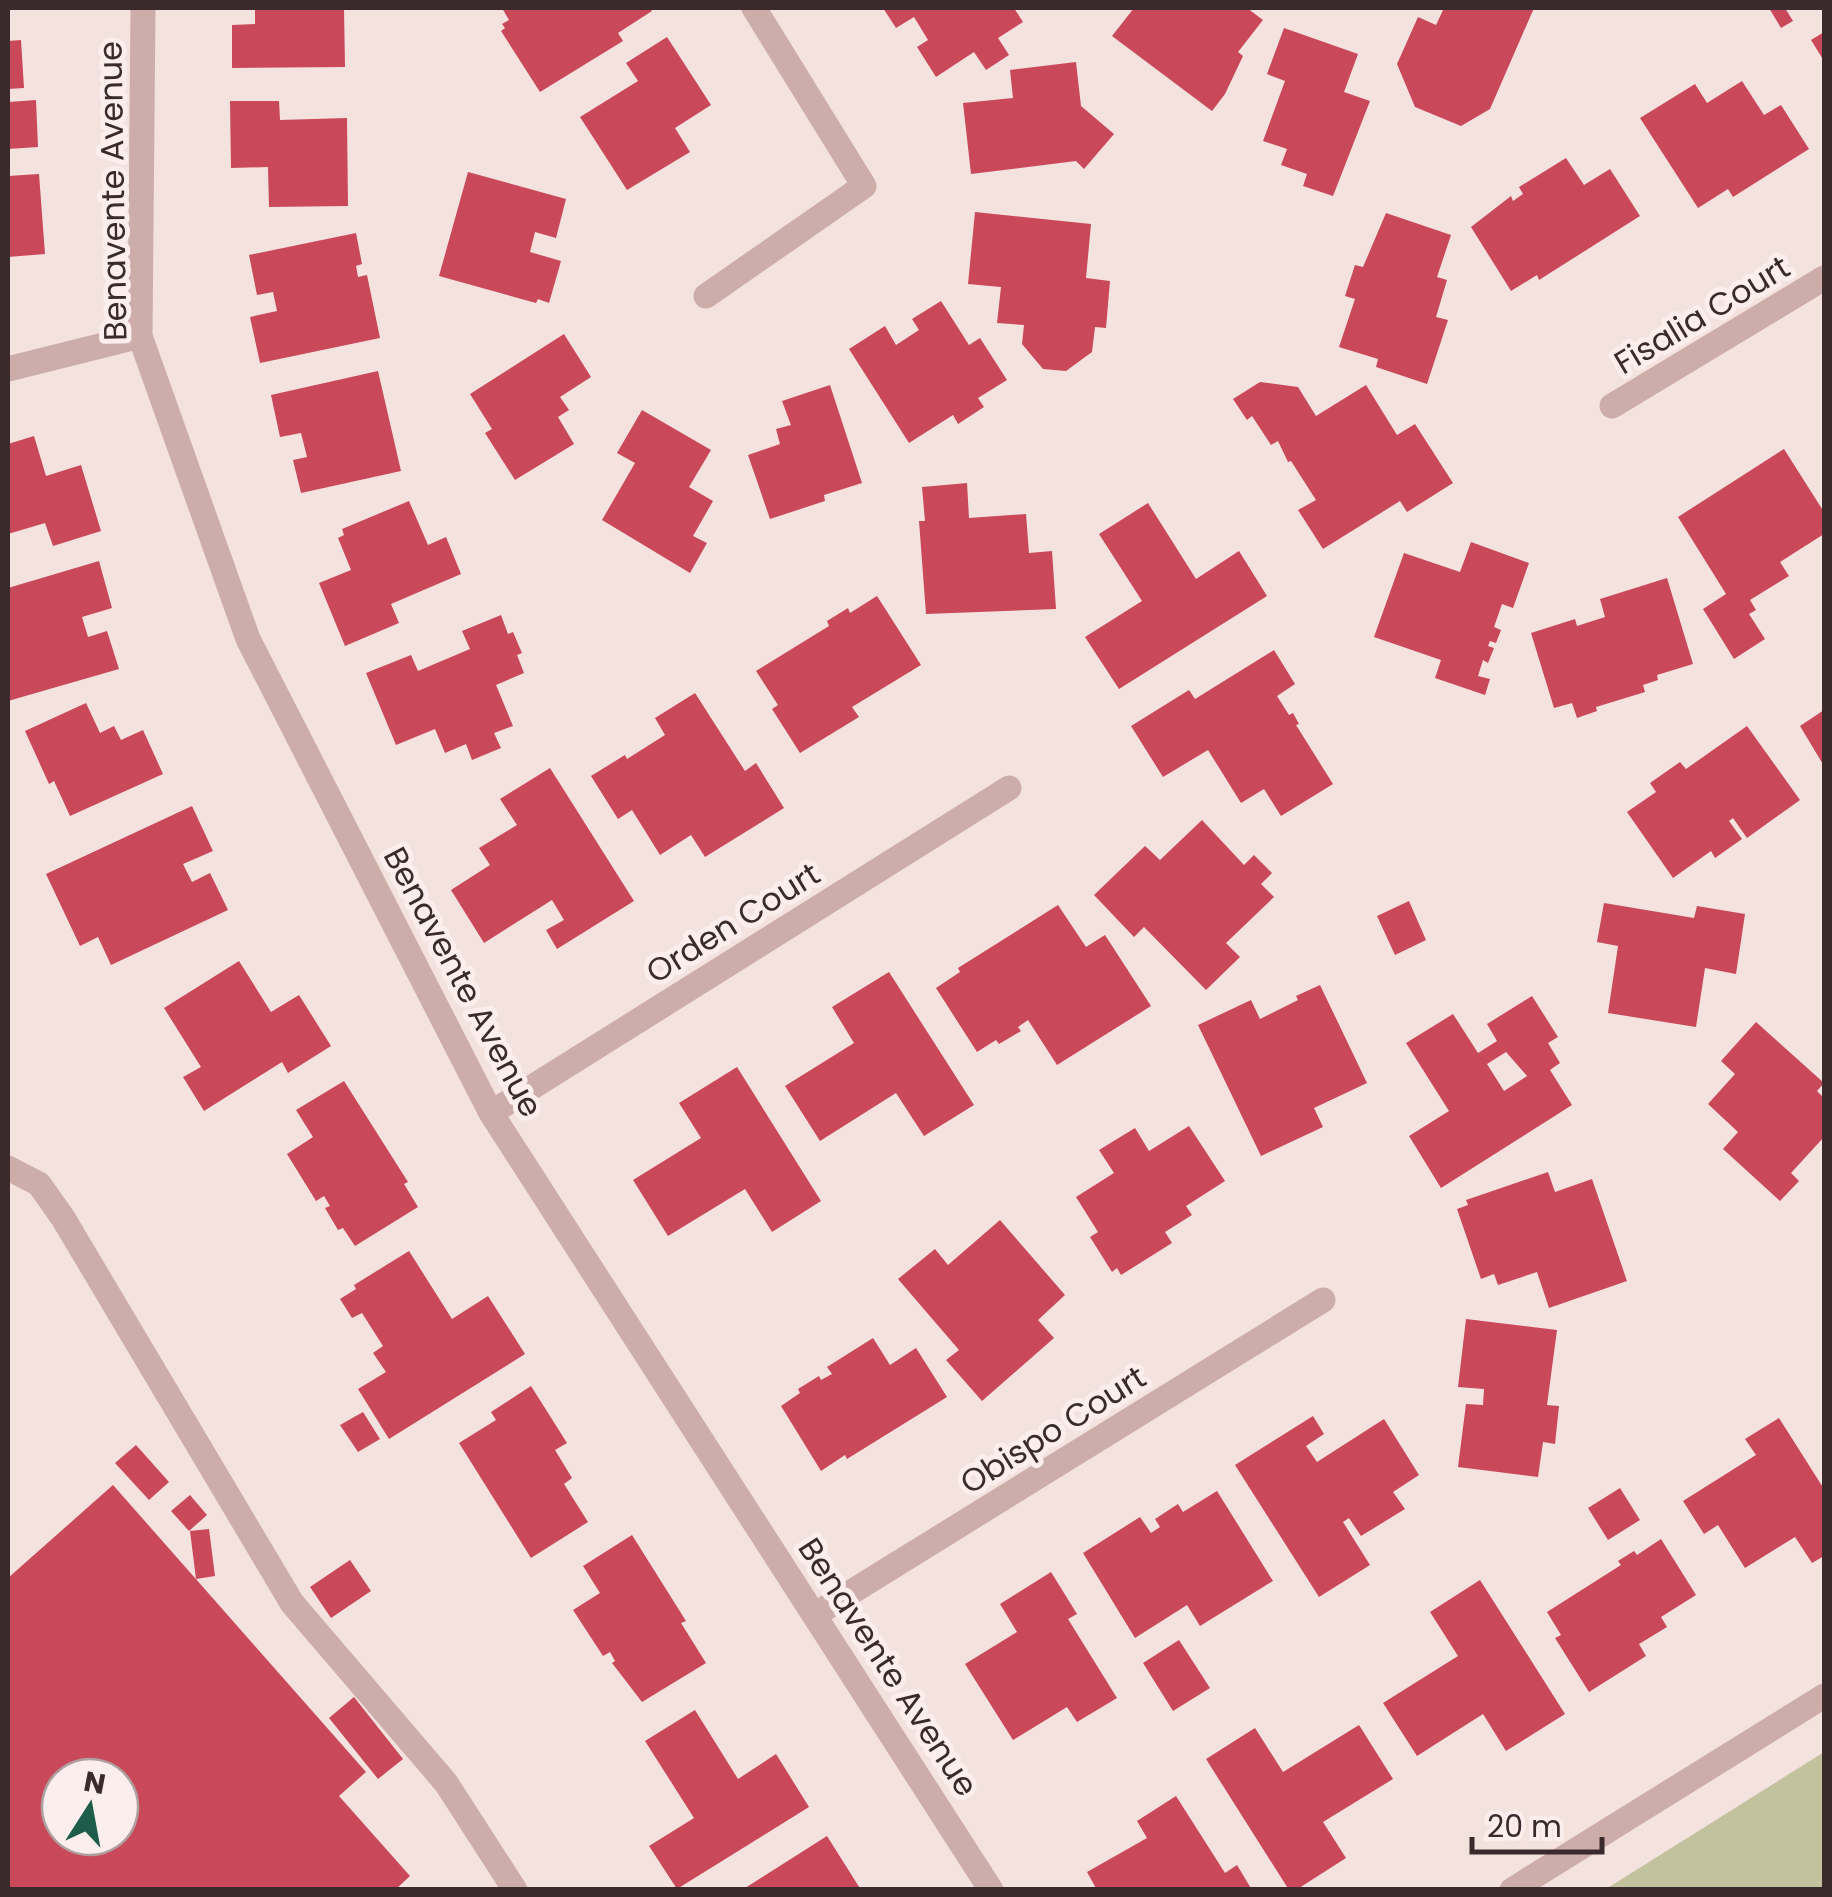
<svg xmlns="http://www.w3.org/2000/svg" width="1832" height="1897" font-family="Poppins,sans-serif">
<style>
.green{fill:#c3c29e}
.building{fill:#c9485a;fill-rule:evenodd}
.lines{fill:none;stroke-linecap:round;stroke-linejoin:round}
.service{stroke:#ccadaa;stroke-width:25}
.minor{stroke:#ccadaa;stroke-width:25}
.labels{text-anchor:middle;stroke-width:10;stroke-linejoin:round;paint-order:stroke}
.street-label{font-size:32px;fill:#3a2a2b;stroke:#fbeeec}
</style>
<rect width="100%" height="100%" fill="#f4e2df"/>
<path class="green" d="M1824,1752V1889H1606Z"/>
<path class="building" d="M255,8H344L345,67L232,68V25L255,24Z
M502,8H650L652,11L618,33L623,41L540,92L501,31L505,28L502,24L509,20Z
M883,8H1014L1023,22L998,38L1009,55L986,70L974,52L936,77L917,47L928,40L914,17L896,28Z
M1134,8H1247L1263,20L1238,52L1243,56L1225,94L1212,111L1112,36Z
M1444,8H1534L1490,109L1461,126L1415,107L1397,64L1418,17L1436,25Z
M1769,8H1785L1793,21L1781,28Z
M1284,28L1358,54L1344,92L1370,101L1333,196L1303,186L1307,174L1281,165L1287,149L1263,141L1285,81L1267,74Z
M1824,32V61L1811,40Z
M667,37L711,105L675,128L690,152L627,190L580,117L638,81L626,63Z
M21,40L24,88L8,89V41Z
M1076,62L1081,106L1114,134L1084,169L1076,161L971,174L963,103L1013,98L1010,70Z
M1742,81L1764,115L1781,105L1809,149L1733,197L1728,189L1698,208L1640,118L1695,84L1707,103Z
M36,100L38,147L8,149V102Z
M230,101H279L280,120L347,118L348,206L269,207L268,167L231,168Z
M1566,158L1584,185L1610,169L1640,216L1539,280L1537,275L1511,291L1471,227L1511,196L1513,201L1523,194L1519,187Z
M468,172L566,199L556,238L535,232L530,252L561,261L549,303L538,299L536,303L439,276Z
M39,174L45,254L8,257V176Z
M975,212L1091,224L1086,278L1110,281L1106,328L1095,327L1092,352L1066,371L1043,369L1022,344L1024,325L997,323L1001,287L968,284Z
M1386,213L1451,235L1437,277L1447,280L1436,317L1448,320L1427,384L1376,367L1378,359L1339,347L1355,299L1345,296L1355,265L1363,267Z
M356,233L362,264L356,266L358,277L367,275L380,338L260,363L250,317L277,311L273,292L257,295L249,255Z
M941,301L969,345L980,338L1007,380L978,398L984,407L958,424L953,415L909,443L849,349L885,326L896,345L919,330L912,319Z
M564,334L591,377L560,397L569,410L558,417L574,444L515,480L485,433L492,429L470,394Z
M378,371L401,471L301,493L293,460L307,457L301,433L280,437L271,395Z
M1260,382L1298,387L1316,416L1366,385L1397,435L1415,424L1453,483L1407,512L1400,501L1323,549L1298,510L1316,500L1291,461L1288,462L1278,441L1271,445L1252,416L1247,420L1233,399Z
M830,385L862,483L824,495L825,501L770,519L748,455L780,444L776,429L791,425L782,401Z
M642,410L711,450L689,487L713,501L693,536L707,543L690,573L602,520L635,463L617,453Z
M34,436L46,476L81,465L101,531L53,546L45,523L8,534V444Z
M1784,449L1824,512V534L1780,562L1789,576L1750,600L1756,610L1749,614L1765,639L1734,659L1703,609L1726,594L1678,517Z
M967,483L969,518L1026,514L1029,553L1052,551L1056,609L926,614L919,521H925L922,487Z
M409,501L428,545L446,537L461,574L391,604L399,623L345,646L319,583L351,570L338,538L344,535L342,529Z
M1148,503L1196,579L1239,551L1267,596L1119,689L1085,637L1142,601L1099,534Z
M1471,542L1529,563L1513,608L1502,604L1494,627L1501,630L1496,643L1490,641L1488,646L1494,648L1488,663L1483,660L1478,676L1490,679L1485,695L1435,678L1441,660L1374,637L1404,553L1460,572Z
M99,561L112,608L82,617L88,637L107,631L119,669L8,701V588Z
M1667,578L1693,664L1657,675L1658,680L1643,685L1645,692L1596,707L1597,711L1577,718L1572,703L1554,708L1531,633L1575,619L1577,626L1605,617L1600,599Z
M877,596L921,665L852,707L859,717L800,753L772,709L778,705L756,671L829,626L827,621L848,608L850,613Z
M501,615L508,634L513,632L522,653L517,655L524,673L496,685L513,726L494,733L501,748L472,760L466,744L445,753L435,729L396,745L366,673L411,655L418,671L470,649L462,631Z
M1274,650L1295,684L1277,696L1289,715L1293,713L1299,724L1296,725L1333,784L1281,816L1264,789L1241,803L1208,750L1163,777L1131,726L1189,690L1195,699Z
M695,693L745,771L756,763L784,808L705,857L691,835L660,855L632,810L618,819L591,776L625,755L627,759L665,735L655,718Z
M86,703L100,733L114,726L121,740L143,730L163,774L70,816L54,781L49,784L25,731Z
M1824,710V766L1800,726Z
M1747,726L1800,800L1747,838L1733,818L1729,821L1742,839L1715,858L1711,851L1673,878L1627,812L1656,792L1650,783L1680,762L1686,769Z
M550,768L634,901L557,949L546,930L564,920L552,900L484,943L451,890L490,865L479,848L517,825L500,799Z
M192,806L213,851L183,864L192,882L210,873L228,910L111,965L98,937L80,946L46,874Z
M1202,820L1244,865L1254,855L1272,873L1261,884L1274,897L1226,943L1240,957L1206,990L1144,927L1134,937L1094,895L1145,846L1160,860Z
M1409,901L1426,940L1395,955L1377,916Z
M1604,903L1694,918L1697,906L1745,914L1736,974L1705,968L1696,1027L1608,1013L1618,946L1597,942Z
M1058,905L1086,947L1105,935L1151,1006L1057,1065L1028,1020L1018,1027L1021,1031L999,1044L996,1040L977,1052L936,988L960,972L958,968Z
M239,961L271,1012L299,995L331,1046L288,1073L282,1062L204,1111L183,1077L201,1067L164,1008Z
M889,972L974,1105L924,1136L896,1093L820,1141L785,1086L854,1043L832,1007Z
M1320,985L1367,1083L1314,1108L1323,1127L1261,1156L1198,1025L1251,1000L1260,1019L1298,1000L1296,996Z
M1532,996L1558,1037L1548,1043L1560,1063L1550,1070L1572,1105L1441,1188L1409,1136L1449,1111L1406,1043L1453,1014L1478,1053L1497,1041L1487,1024ZM1506,1052L1527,1076L1504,1091L1487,1064Z
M1756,1022L1824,1083L1817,1091L1824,1098V1137L1791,1173L1799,1181L1780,1201L1723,1149L1738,1132L1708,1104L1735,1074L1721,1061Z
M737,1067L821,1201L772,1232L745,1189L668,1236L633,1180L701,1138L679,1103Z
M344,1081L408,1182L404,1184L418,1207L355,1246L343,1228L338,1230L325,1208L330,1206L324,1196L316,1201L287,1154L313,1137L296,1110Z
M1189,1126L1225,1181L1186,1206L1192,1215L1165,1232L1172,1243L1121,1275L1117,1268L1112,1272L1090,1237L1098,1232L1076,1197L1114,1173L1099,1150L1135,1128L1149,1151Z
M1548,1172L1555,1192L1592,1179L1627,1281L1549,1308L1537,1272L1498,1285L1494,1274L1481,1279L1457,1209L1468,1205L1466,1200Z
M1000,1220L1065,1295L1038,1320L1054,1338L982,1401L946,1360L959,1350L898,1279L935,1249L948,1265Z
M409,1251L452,1319L488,1296L525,1354L389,1439L358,1389L386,1372L373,1353L383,1346L362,1313L352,1318L340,1299L356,1289L354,1285Z
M1466,1319L1557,1330L1547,1405L1559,1406L1555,1444L1543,1442L1538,1477L1458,1467L1466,1404L1483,1405L1484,1389L1458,1387Z
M873,1338L890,1365L916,1348L947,1397L847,1459L845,1455L821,1471L781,1406L800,1393L798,1389L819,1376L821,1380L832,1374L827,1367Z
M531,1386L567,1443L555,1450L572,1478L564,1484L588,1522L531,1558L459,1443L496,1420L491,1412Z
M363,1412L380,1439L358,1452L340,1425Z
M1313,1416L1324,1434L1306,1446L1317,1462L1384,1419L1419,1475L1393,1492L1405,1509L1361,1536L1349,1518L1343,1522L1370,1565L1319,1597L1235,1465Z
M1779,1418L1824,1489V1556L1812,1563L1795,1537L1745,1568L1718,1525L1704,1534L1683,1501L1756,1455L1745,1439Z
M136,1445L169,1482L149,1500L115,1463Z
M113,1485L366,1772L339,1796L410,1876L395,1890H8V1578ZM60,1777H120V1837H60Z
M1620,1488L1640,1520L1608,1540L1588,1508Z
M1217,1491L1273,1581L1200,1626L1187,1605L1135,1638L1083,1553L1140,1517L1151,1533L1160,1527L1155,1519L1178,1504L1183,1512Z
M190,1495L207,1515L189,1531L171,1511Z
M209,1529L215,1576L196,1579L190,1531Z
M632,1535L686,1621L681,1623L706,1663L642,1702L612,1663L615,1661L610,1652L603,1656L573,1610L600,1593L583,1566Z
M1661,1539L1696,1595L1661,1617L1667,1627L1639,1644L1646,1656L1589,1692L1555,1638L1561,1635L1547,1612L1621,1565L1618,1561L1634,1551L1637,1555Z
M350,1560L371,1591L331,1618L310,1587Z
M1051,1572L1077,1614L1068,1619L1117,1698L1077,1722L1067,1707L1013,1740L965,1664L1017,1632L1000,1604Z
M1480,1580L1565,1714L1506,1751L1483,1714L1417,1756L1383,1703L1458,1656L1430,1612Z
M1179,1640L1210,1688L1173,1711L1143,1663Z
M354,1697L403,1759L378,1779L329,1718Z
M695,1710L738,1779L776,1754L809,1807L677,1889L649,1846L694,1818L645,1741Z
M1359,1725L1393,1779L1323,1822L1346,1858L1296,1890H1289L1206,1759L1255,1728L1283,1772Z
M1176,1796L1225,1873L1237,1865L1252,1890H1097L1087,1872L1147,1838L1137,1821Z
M827,1836L861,1890H742Z"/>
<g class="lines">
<path class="service" d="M8,1168L39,1184L63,1218L292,1603L446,1783L515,1890"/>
<path class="minor" d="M143,8L140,336L248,639L491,1113L991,1890
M706,296L864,186L754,8
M8,369L140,336
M1612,406L1824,278
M491,1113L1009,788
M816,1614L1323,1300
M1512,1890L1824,1696"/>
</g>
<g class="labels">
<g class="street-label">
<text transform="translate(113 191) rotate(-91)" y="11">Benavente Avenue</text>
<text transform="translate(1702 315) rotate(-31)" y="11">Fisalia Court</text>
<text transform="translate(733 923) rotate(-32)" y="11">Orden Court</text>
<text transform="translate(463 982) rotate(62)" y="11">Benavente Avenue</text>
<text transform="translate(1053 1430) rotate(-32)" y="11">Obispo Court</text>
<text transform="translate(888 1667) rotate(57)" y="11">Benavente Avenue</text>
</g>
</g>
<rect width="1832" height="1897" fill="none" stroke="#3a2a2b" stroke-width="20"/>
<g transform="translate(90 1807) rotate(11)"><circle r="48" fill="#fbeeec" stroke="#aea09f" stroke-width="2.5"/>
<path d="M0-8L18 38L0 25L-18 38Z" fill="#1e5d49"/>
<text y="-15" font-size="28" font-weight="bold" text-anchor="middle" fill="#3a2a2b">N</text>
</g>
<path d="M1472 1837v15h130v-15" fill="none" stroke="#3a2a2b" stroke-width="5"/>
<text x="1487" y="1837" font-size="30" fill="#3a2a2b" stroke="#fbeeec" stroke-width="8" paint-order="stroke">20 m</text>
</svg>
